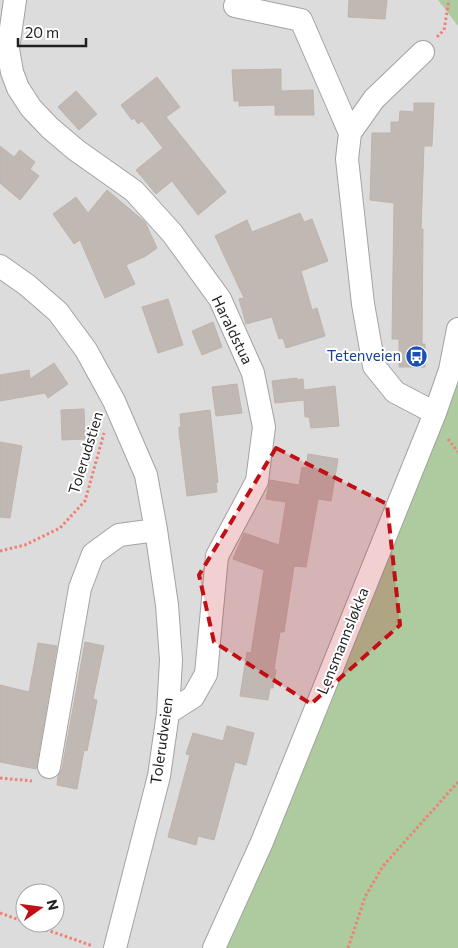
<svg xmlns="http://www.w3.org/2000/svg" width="458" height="948" font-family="Commissioner,sans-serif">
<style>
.residential{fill:#dddcdc;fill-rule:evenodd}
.forest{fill:#adcb9e}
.building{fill:#c0b8b3;stroke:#c0b3aa}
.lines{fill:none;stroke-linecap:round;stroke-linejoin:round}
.street-casing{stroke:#a3a3a3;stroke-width:24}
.path{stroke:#f08077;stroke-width:3;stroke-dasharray:2.5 2.5;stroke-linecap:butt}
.street{stroke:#fff;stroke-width:22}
.marked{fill:#c00f15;fill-opacity:0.2;stroke:#c00f15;stroke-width:4;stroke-dasharray:10 6;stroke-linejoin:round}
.labels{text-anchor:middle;stroke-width:4;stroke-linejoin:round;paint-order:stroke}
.street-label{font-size:15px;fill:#1f1f1f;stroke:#fff}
.transit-label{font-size:15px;fill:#164399;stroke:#fff;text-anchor:end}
</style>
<rect width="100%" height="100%" fill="#efece6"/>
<path class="residential" d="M0,0H438L458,26V329L208,948H0ZM25,893H55V923H25Z"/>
<path class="forest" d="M438,0H458V26Z
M458,329V948H208Z"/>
<path class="building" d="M349,0H387L385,19L348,17Z
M281,69V91L313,90L314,115H275V105L239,106V101H234L232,70Z
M157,77L180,107L166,117L226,192L198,215L172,181L156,194L136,170L163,148L142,121L138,124L134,118L132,120L121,105Z
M76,91L97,114L79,130L58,107Z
M414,103H434L432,146H424L421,229H423L422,344H425V367H399V339H392L394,203L370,200L372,133H391V122H399L400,111L414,112Z
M0,146L14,157L20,150L35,162L30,169L39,176L20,200L0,183Z
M107,190L145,222L157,248L146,256L126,265L135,284L105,298L80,240L74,244L53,214L76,197L88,213Z
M300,213L304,222L312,219L328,261L301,271L312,310L317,308L325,336L286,348L283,338L279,339L272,317L246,324L239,299L244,298L215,236L247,220L252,232Z
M168,299L183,345L158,353L142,307Z
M213,322L222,347L202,355L192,331Z
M54,363L68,384L48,398L45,393L0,401V375L29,370L30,379Z
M297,378V380L303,379L304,390L335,386L339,426L311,428L309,417H305L304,400L275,403L272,381Z
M237,384L242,413L216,416L212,387Z
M84,409L85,439L62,440L61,410Z
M210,410L218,482L216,483L217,492L187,496L179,432V427H181L180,414Z
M0,442L22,446L10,518L0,517Z
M308,454L338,459L331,501L318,499L306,567L294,566L284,632H280L274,669L276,670L273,688H270L268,700L240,696L247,652L251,653L264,570L233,559L244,533L279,545L286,502L266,499L270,480L299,485L302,467L306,468Z
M85,642L104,646L93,699L97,700L87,751L84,750L77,789L57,785L58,776L62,769Z
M38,643L57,646L36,769L0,762V685L29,692Z
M227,726L254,733L246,765L235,762L214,840L198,836L196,845L168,837L190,755L186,754L193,733L223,741Z"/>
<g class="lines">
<defs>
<path id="street" d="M15,0L8,49L12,72L18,88L31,108L50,128L76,150L134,191L172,233L220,299L253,373L264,427L257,481L217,556L206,674L193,697L168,713
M235,6L301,20L350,133
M423,52L374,99L350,133L347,159L363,304L374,366L395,392L435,413
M0,266L27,285L58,312L86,350L114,401L146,475L156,530L167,605L171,660L168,713L159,776L115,948
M49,767L80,588L93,554L119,535L156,530
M214,948L262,842L435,413L450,370L458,329"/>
</defs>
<use href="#street" class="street-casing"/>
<path class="path" d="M437,37L444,30L449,0
M448,439L458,452
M0,551L25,545L60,528L85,501L104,433
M0,778L32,781
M0,913L25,922
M27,923L93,946
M348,948L365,897L383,866L458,782"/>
<use href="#street" class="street"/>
</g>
<path class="marked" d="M276,448L387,504L400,625L311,704L214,642L199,575Z"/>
<defs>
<symbol id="bus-disc" viewBox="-11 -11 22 22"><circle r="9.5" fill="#1a4fb4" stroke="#fff"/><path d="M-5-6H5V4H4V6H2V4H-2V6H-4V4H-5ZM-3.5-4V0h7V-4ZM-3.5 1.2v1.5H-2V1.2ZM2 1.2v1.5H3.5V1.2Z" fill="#fff"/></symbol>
</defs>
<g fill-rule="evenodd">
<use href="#bus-disc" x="404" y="344" width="25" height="25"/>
</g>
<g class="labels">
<g class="street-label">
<text transform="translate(232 330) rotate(64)" y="5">Haraldstua</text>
<text transform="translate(86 453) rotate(-73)" y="5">Tolerudstien</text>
<text transform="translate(343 641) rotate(-68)" y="5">Lensmannsløkka</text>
<text transform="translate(162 741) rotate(-82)" y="5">Tolerudveien</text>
</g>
<g class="transit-label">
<text x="401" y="361">Tetenveien</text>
</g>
</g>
<g transform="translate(40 908) rotate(76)"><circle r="24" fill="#ffffff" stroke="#a5a5a5"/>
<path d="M0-4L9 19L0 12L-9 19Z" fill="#c00f15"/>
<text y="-8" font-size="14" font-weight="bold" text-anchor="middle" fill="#1f1f1f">N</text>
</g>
<path d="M18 38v8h68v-8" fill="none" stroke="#1f1f1f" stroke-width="2.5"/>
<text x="25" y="38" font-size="15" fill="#1f1f1f" stroke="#ffffff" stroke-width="4" paint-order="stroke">20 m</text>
</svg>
